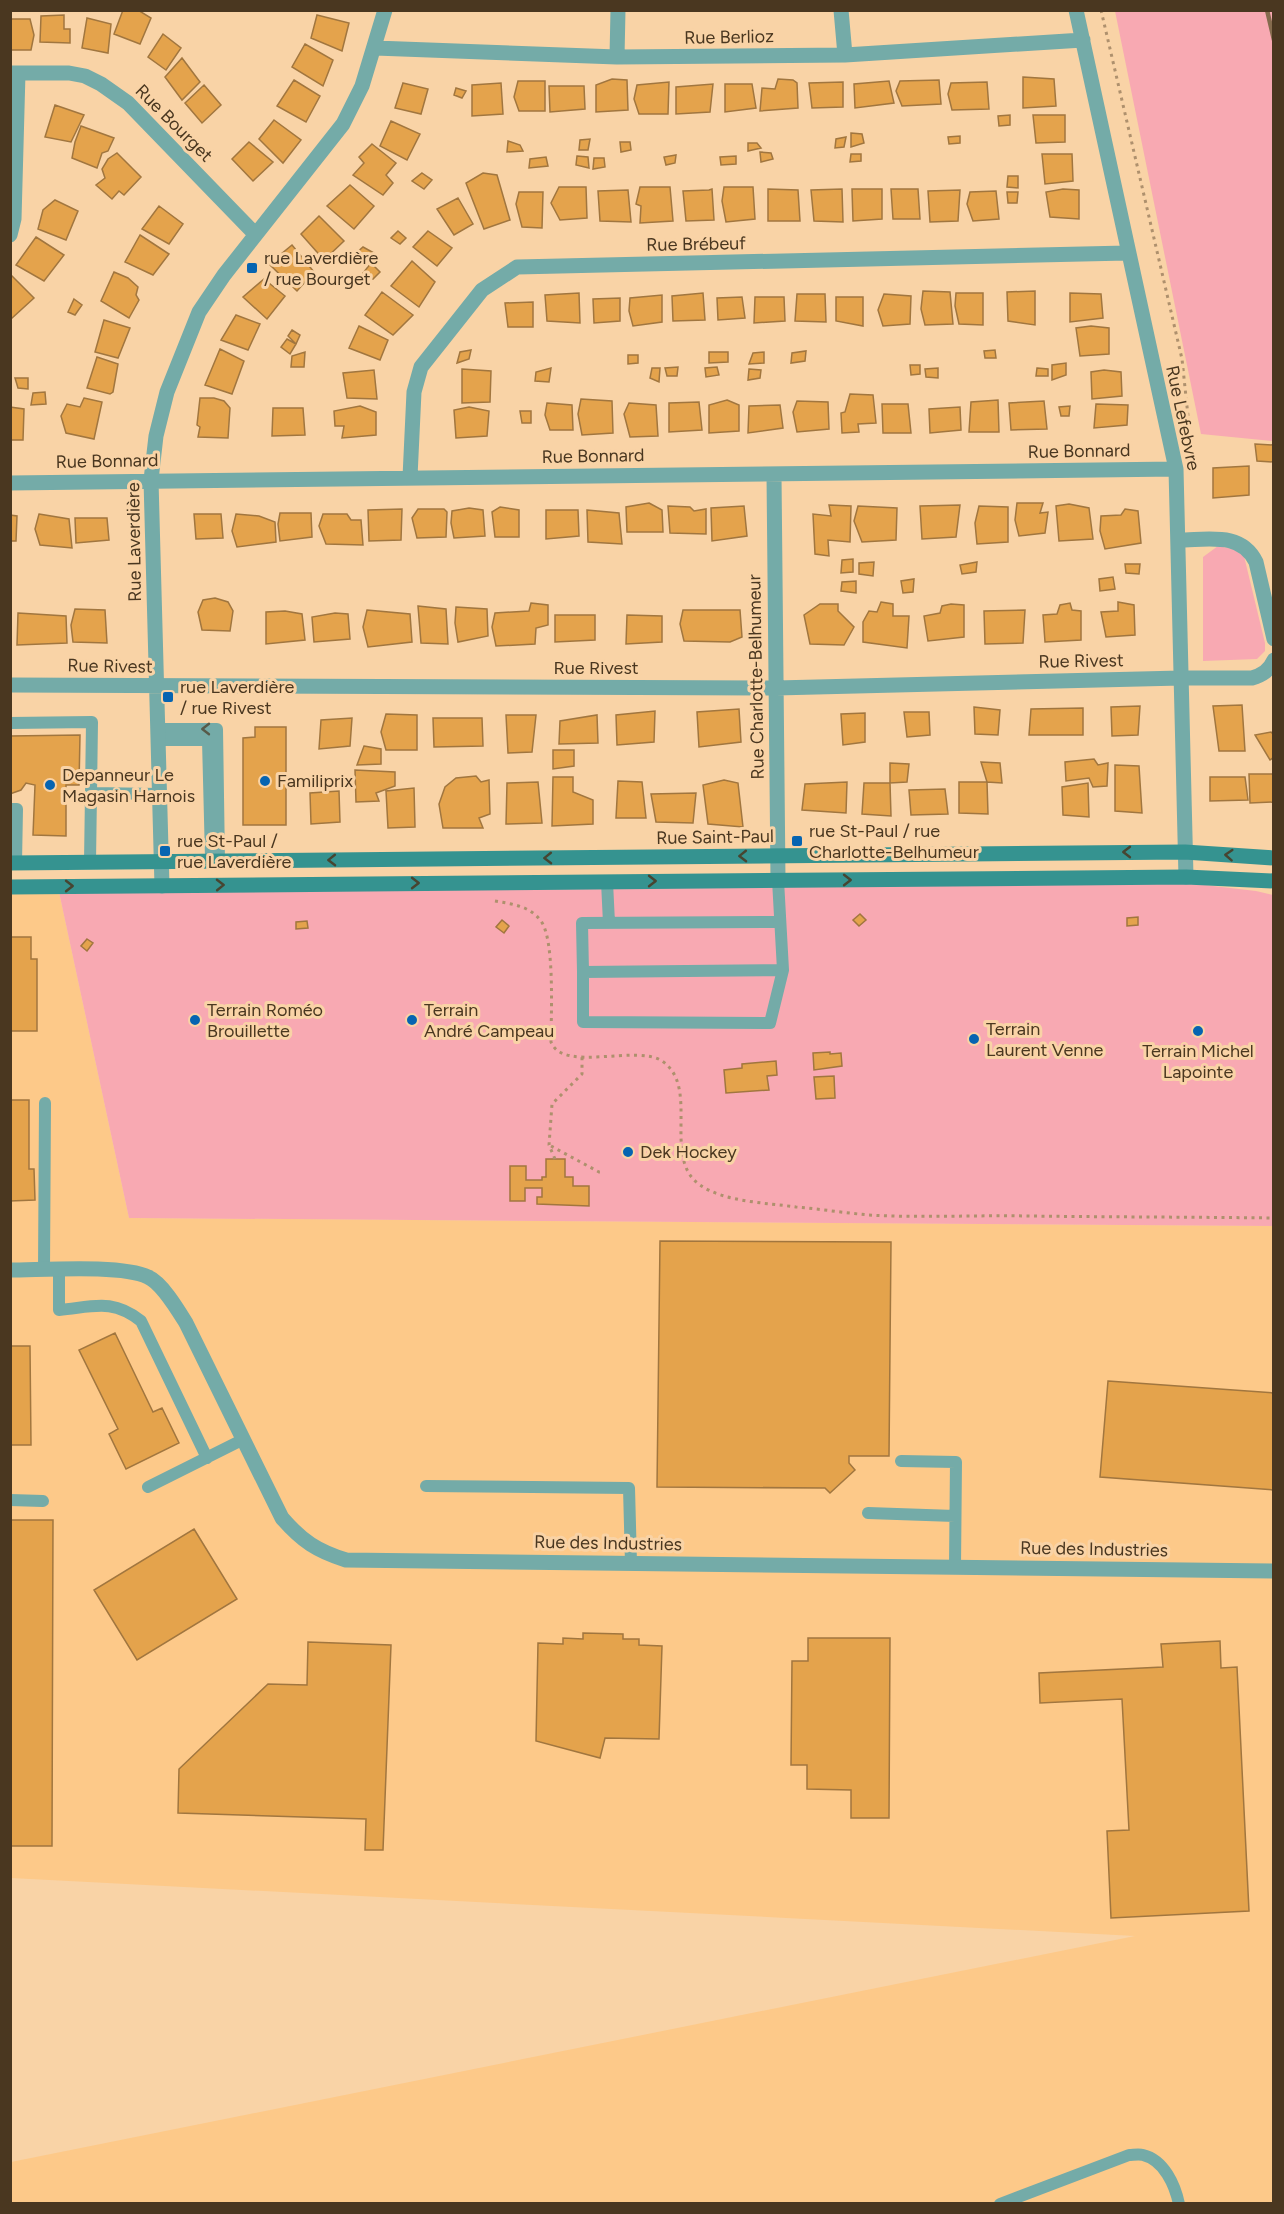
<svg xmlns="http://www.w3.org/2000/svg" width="1284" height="2214" font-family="Figtree,sans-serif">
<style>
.built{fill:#fdc989}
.green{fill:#f8a9b2}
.building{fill:#e4a34c;stroke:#a1763f;stroke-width:1.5}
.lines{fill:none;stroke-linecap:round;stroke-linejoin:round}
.path{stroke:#ae906d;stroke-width:3;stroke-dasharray:3 4.5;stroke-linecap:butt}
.lane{stroke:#74aba8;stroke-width:12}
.street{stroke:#74aba8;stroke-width:15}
.secondary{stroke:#359390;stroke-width:15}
.rail{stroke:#856b4d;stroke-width:4.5}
.oneway{stroke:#575a49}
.oneway2{stroke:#474531}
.poi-dot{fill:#0664b1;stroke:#f9d3a6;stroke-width:2}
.labels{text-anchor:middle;stroke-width:6;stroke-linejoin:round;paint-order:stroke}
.street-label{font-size:18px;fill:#4a3720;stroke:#f9d3a6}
.poi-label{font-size:18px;fill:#4a3720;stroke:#f9d3a6;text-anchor:start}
</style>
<rect width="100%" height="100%" fill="#f9d3a6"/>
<path class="built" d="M59,892L129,1218L1273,1226V2203H11V2162L1135,1936L11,1878L10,893Z"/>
<path class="green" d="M1115,11H1273V441L1201,434Z
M1218,546L1233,549L1244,556L1265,643V651L1257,659L1203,661V557Z
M1170,881L1256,891L1273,895V1226L129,1218L59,892Z"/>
<path class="building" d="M123,10H138L151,18L140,44L114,34Z
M64,15V29H70V43L40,42L41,16Z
M317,15L349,23L342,51L311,38Z
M87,18L111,24L108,53L82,48Z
M10,19H30L34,35L31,50H10Z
M163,34L181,48L166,70L148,57Z
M305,44L333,60L323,86L292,67Z
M182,58L200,82L182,100L165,77Z
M1023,77L1054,79L1056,106L1023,108Z
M612,79L627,80L628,110L596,112V85Z
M778,79L793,80L797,83L798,108L760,111L762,88L775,89Z
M294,80L320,96L306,122L277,106Z
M939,80L941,104L902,106L896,91L900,81Z
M518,81H545V111H519L514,97Z
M889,81L894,103L855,108L854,84Z
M669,82L668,114H639L634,99L637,85Z
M843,82V107L812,108L809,83Z
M987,82L989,109L952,110L948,94L951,83Z
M403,83L428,89L421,114L395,108Z
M501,83L503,114L472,116V85Z
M713,84L710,112L676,114V87Z
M725,84H752L756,108L725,112Z
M204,85L221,105L202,123L185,103Z
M549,86H584L585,109L550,112Z
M456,88L466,91L462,98L454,95Z
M55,105L84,115L71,142L45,137Z
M1010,115V125L999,126L998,116Z
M1033,115H1065V142L1036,143Z
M274,120L301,140L283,163L259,139Z
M391,121L420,134L407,160L380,146Z
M81,126L114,138L108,151L102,153L97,168L72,158L75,142Z
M851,133L862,134L864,143L851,147Z
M960,136V143L949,144L948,137Z
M846,137L844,147L835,148L836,139Z
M590,139L588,150H579L580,140Z
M508,141L520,145L523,151L507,152Z
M249,142L273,162L253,181L232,159Z
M620,142H630L631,150L621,152Z
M748,143H757L761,148L748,151Z
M372,144L396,163L386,175L393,183L383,195L353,175L364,163L359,157Z
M760,152L771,153L773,159L761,162Z
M117,153L141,177L124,195L119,191L112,199L96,185L105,178L102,169L108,159Z
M851,154H861V161L850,162Z
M1042,154H1072L1073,181L1045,184Z
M676,155L675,163L666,165L664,157Z
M577,156L588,157L589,168L576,165Z
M736,156V164L721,165L720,157Z
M546,157L548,166L529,168L530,159Z
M594,158H604L605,167L593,169Z
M422,173L432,180L424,189L412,181Z
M483,173L497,175L510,220L484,229L466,183Z
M1008,176H1018V188L1007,187Z
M350,185L374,206L354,229L327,206Z
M559,187H586L587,218L560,220L551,203Z
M640,187H670L673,221L640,223L641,206L636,204Z
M724,187H753L755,219L726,222L722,201Z
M712,189L714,220L686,221L683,191L709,190Z
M768,189L798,190L800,221H768Z
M842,189L843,222L814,221L811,190Z
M852,189H882V219L853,221Z
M891,189H918L920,219H893Z
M1063,189L1079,190V219L1050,217L1046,192Z
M628,190L631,222L600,221L598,191Z
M960,190L958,221L930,222L928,191Z
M996,191L999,219L973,221L967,204L970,192Z
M519,192H543L542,228L522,227L516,204Z
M1007,192H1018L1017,203H1008Z
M458,198L473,224L454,235L437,209Z
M55,200L78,211L66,240L38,229L43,210Z
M159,206L183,224L169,244L142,229Z
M319,216L344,241L324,260L301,234Z
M398,231L406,238L400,244L391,238Z
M428,231L452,248L437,266L413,247Z
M140,235L169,254L153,275L125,262Z
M36,237L64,255L44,281L16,265Z
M292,245L314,272L297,291L269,264Z
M363,247L374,253L367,262L354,255Z
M412,261L435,282L419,307L391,286Z
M371,263L380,272L373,279L363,273Z
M114,272L128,278L138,287L136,295L139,300L129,318L101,301Z
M10,274L34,298L11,319L10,318Z
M264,279L285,296L267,319L243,297Z
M923,291L950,292L953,324L925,325L921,309Z
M1035,291V325L1008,321L1007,292Z
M382,292L413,315L393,335L365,315Z
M579,293L580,323L547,321L545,295Z
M703,293L705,320L673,321L672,296Z
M956,293H983V325L959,324L955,306Z
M1070,293L1101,294L1103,318L1070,322Z
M797,294H825L826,322L795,321Z
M884,294L911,296L910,324L883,326L878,310Z
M662,295V322L633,326L629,311L630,298Z
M742,297L745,318L718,320L717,298Z
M755,297H784L785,321L754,323Z
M836,297H863V326L836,321Z
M620,298V321L594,323L593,299Z
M74,299L82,305L75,315L68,312Z
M533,302V327H508L505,303Z
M236,315L260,324L248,350L221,340Z
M104,320L130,328L118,358L95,352Z
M359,326L388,340L380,360L349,348Z
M1091,326L1109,328V354L1080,356L1076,328Z
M292,330L300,335L296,344L288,336Z
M287,339L296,344L290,354L281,347Z
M220,349L244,361L232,394L205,385Z
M471,350L469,359L457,363L460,352Z
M995,350L996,358H985L984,351Z
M806,351L805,361L791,363L792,353Z
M305,352L304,367H291L292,356Z
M709,352H728V362L709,363Z
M764,352V363L749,364L753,353Z
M628,355H638V363L628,364Z
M97,357L118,364L113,392L110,394L87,388Z
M1066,363V375L1052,380V365Z
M910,365H920V374L911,375Z
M678,367L677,376H667L665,368Z
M717,367L719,375L706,377L705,368Z
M551,368L549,382L535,381L536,372Z
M652,368H660L659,382L650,378Z
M938,368V378L926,377L925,369Z
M1037,368L1048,369V376H1036Z
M462,369L491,371L490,402L462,403Z
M749,369L761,370L760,378L748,380Z
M374,370L377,399L347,398L343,373Z
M1104,370L1121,372L1122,396L1092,399L1091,372Z
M15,378H28V389L18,388Z
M45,392L46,404L31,405L33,393Z
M850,394L873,395L876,423L858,424L859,432L842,433L841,413L845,412Z
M84,398L102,402L94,439L66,433L61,416L67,404L80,407Z
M200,398H214L224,401L230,408L228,438L198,437L200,427L197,425Z
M581,399L612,401L613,433L582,435L578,414Z
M727,400L739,405V431L709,433V405Z
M998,400L999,432H969L971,402Z
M797,401L828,402L829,429L797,432L793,412Z
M1044,401L1047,429L1011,430L1009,403Z
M699,402L702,430L669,432V403Z
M547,403L572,405L573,430H550L545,415Z
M629,403L656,405L658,436L630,437L624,414Z
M882,404H908L911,433H883Z
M1096,404L1128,405L1127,425L1094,428Z
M780,405L783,428L748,433L749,406Z
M360,406L376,412V435L342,438L344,426H335L334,411Z
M1070,406L1069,416H1061L1059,407Z
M10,407L24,409L23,440H10Z
M469,407L489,411L487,436L456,438L454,410Z
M960,407L961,430L930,433L929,409Z
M273,408H303L305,435L272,436Z
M520,411H531V423H522Z
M1255,444L1273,445L1274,462L1257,461Z
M1249,466V495L1213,498V468Z
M649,503L662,510L663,532H627L626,507Z
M1017,503H1043L1040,513L1048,512L1045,533L1019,536L1015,520Z
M1069,504L1089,508L1093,539L1059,541L1056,506Z
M829,505L851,506L850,542L828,540L829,556L815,554L813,514L831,516Z
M960,505L956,537L922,539L920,506Z
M668,506L690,507L694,511L706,509V534L670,533Z
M744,506L747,536L712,541L711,508Z
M858,506L897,508L896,540L862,542L854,521Z
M979,506L1008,507V542L977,544L975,523Z
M500,507L519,510V537H495L492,512Z
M469,508L483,510L485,536L454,538L451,523L452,511Z
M402,509L401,540L369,541L368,510Z
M418,509H444L447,512L446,537L417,538L412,518Z
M1125,509L1138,511L1141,543L1105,549L1100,531L1101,516L1121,515Z
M546,510H578L579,536L546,539Z
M587,510L619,513L622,544L588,542Z
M280,513H311L312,537L280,541L278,524Z
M39,514L69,519L72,548L40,545L35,529Z
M194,514H221L223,538L196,539Z
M236,514L259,516L275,522L276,542L237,547L232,531Z
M323,514H347L351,520H361L363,545L326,544L319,526Z
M10,515L17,516L16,541H10Z
M75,518H107L109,540L76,543Z
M853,559V572L841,573L842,560Z
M874,562L873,576L859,574V563Z
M977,562L976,572L962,574L960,565Z
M1125,564H1140L1139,574L1126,573Z
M1113,577L1115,589L1100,591L1099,579Z
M914,579L913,592L903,593L901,581Z
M856,581V593L841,591L842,582Z
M215,598L228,602L233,611L230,631L202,630L198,612L203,600Z
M881,602L893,604V616H909L907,648L863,642V622L869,611L877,612Z
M1118,602L1134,605L1135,635L1106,637L1101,612L1118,611Z
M531,603L548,605V625L536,628L535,644L496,646L492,627L495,613L529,611Z
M1070,603L1072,610L1081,611V640L1045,642L1043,615L1057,614L1060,605Z
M820,604H838V611L854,627L844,645L810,644L804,615Z
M951,604L964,605V637L928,641L924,616L940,613L942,606Z
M418,606L446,609L448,644L421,643Z
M456,607L487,609L488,636L458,642L455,623Z
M75,609L105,610L107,643L73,642L71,625Z
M367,610L410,614L412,642L368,647L363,627Z
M683,610H740L742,637L730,642L684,641L680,624Z
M1025,610L1023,643L985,644L984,611Z
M285,611L302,614L305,640L266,644V612Z
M18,613L66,616L67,643L17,645Z
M335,613L348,614L350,639L314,642L312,617Z
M555,615H595V640L555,642Z
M627,615L662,616V642L626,644Z
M1242,705L1245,751H1219L1213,706Z
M1140,706L1138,735L1112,736L1111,707Z
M974,707L1000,710L998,735L975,734Z
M1083,708V735H1029L1031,709Z
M739,709L741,742L699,747L697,712Z
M655,711L654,742L617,745L616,715Z
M904,712H929L930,735L907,737Z
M865,713V742L843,745L841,714Z
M386,714L417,715V750H386L381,732Z
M506,715H536L532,752L508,753Z
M597,715L598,743L559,744L560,721Z
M352,718L350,746L319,749L321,720Z
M433,718H482L483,746L434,747Z
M255,727H286V825H243V738L255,737Z
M1271,732L1274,735V757L1270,760L1255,735Z
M80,735L79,785H66V836L33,835L35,785L26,783L21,790L10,794V736Z
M364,746L381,749V764L357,765Z
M553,750H574V766L553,769Z
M1094,759L1098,765L1108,763L1107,786L1093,787L1089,778L1066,781L1065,762Z
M981,762L1000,763L1002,783L987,782Z
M890,763L909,764L907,782L890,783Z
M1115,765L1139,766L1142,813L1115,811Z
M355,770L395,772V786L376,793L379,801L356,802Z
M1249,774H1274V802L1250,803Z
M476,776L481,782L489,780L490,814L479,818L483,828H443L439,804L445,787L456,778Z
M553,777H573V792L593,800V824L552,826Z
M1210,777H1245L1248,800L1210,801Z
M724,780L738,783L743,827L708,824L703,785Z
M618,781L642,782L646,818H616Z
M538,782L542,823L506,824L507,783Z
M847,782L846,813L802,810L805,784Z
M959,782H987L988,814L959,813Z
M864,783H890L891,816L862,814Z
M1088,783L1089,817L1063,815L1062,787Z
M414,788L415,827L388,828L386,791Z
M945,789L948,814L911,815L909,790Z
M339,791L340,822L311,824L310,793Z
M696,793L693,823L656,822L651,794Z
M860,914L866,920L859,926L853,920Z
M1138,917V925L1127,926V918Z
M502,920L509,926L504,933L496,927Z
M307,921L308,928L296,929V922Z
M10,937H31V959H37V1031H10Z
M87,939L93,943L87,951L81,946Z
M830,1052V1054L841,1053L842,1066L814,1070L813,1053Z
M776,1061L777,1075L767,1076L769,1090L726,1093L724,1070L742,1068V1064Z
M834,1076L835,1098L816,1099L814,1077Z
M10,1100H29V1169H34L35,1200L10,1201Z
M546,1159H565V1177H573V1186H589V1206L537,1204V1197H542V1188H525V1201H510V1166H526V1180H542V1177H546Z
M660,1241L891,1242L889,1456H849V1463L855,1470L830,1493L825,1488L657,1487Z
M115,1333L153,1412L162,1408L179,1443L126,1469L109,1434L118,1429L79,1350Z
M10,1346H30L31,1445H10Z
M1108,1381L1274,1393V1490L1100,1477Z
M10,1520H53L52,1846H10Z
M194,1529L237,1599L137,1660L94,1590Z
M583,1633L623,1634V1639H639V1645L662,1646L659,1739L605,1738L600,1758L536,1741L538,1643L563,1644V1638L583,1639Z
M808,1638H890L889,1818H851V1790L807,1789V1765H791L792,1661H808Z
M1220,1641L1221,1668L1237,1667L1249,1911L1111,1918L1107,1831L1129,1830L1122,1699L1040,1703L1039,1673L1163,1667L1161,1644Z
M308,1642L391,1645L383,1850H365L366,1819L178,1813L179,1769L268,1684L307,1685Z"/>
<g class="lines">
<path class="path" d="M1101,10L1182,359L1190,435L1187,442
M495,901C512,904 530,906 541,921C555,940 551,1016 551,1042C563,1073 637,1044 662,1061C701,1087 661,1158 700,1185C724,1202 768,1203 796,1207C820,1209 845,1213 869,1215C921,1218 975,1215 1028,1216C1110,1217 1192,1217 1274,1218
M551,1146L599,1172H603
M555,1159L549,1145L552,1104L582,1074V1056"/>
<path class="lane" d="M10,723L92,722L91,793L160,794
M158,729H217L219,861
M159,740H208L211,858
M10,809H17L16,863
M90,862L91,793
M778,880L783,970L583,972L582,923L780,922
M607,882L609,923
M583,972V1022L770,1023L783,970
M44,1270L45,1103
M59,1270V1310C93,1307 112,1298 141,1321L207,1458
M901,1461L956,1462L955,1567
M426,1486L629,1488L631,1563
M148,1487L244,1439
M10,1500L43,1501
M868,1513L955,1516
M1000,2204L1129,2155C1133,2155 1139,2154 1143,2155C1164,2160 1175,2185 1179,2204"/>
<path class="street" d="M841,10L845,55
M1076,10L1176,469L1186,877
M375,48L617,57L845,55L1083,40
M617,57L618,10
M10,73H69L85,76L101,84L128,103L255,234
M10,235L14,219L18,73
M774,474L778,880
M410,477L414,392L421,367L482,290L517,267L1127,253
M10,483L1176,469
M1178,540C1207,540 1241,531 1256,562L1274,639
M10,685L776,688L1181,678H1252C1262,675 1269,671 1274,660
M162,886L151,480L156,436L167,392L199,312L224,275L343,124L362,86L385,10
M10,1270C42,1270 122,1264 148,1277C162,1283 178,1310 186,1323L282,1518C302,1541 317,1551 346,1560L1274,1571"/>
<path class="secondary" d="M10,863L1185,852L1274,858
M10,887L1186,877L1274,881"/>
<path class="rail" d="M1267,10L1274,40"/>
</g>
<defs><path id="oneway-chevron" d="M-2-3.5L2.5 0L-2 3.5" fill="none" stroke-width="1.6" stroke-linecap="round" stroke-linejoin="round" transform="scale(1.5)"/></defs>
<use class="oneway" href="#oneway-chevron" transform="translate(206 729) rotate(180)"/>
<g class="oneway2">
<use href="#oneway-chevron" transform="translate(1127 852) rotate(180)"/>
<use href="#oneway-chevron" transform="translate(1229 855) rotate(-176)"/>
<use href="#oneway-chevron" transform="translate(743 856) rotate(179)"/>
<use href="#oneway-chevron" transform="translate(548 858) rotate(179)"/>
<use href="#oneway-chevron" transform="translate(332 860) rotate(179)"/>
<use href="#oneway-chevron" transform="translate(847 880)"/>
<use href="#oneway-chevron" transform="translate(652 881)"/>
<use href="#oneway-chevron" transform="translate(415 883)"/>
<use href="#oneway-chevron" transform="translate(220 885) rotate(-1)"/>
<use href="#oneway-chevron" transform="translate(69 886)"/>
</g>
<g class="poi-dot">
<rect x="246" y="262" width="12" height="12" rx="3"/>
<rect x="162" y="691" width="12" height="12" rx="3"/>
<circle cx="265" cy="781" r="6"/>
<circle cx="50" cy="785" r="6"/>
<rect x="791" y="835" width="12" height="12" rx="3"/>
<rect x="159" y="845" width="12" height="12" rx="3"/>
<circle cx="195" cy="1020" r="6"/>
<circle cx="412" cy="1020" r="6"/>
<circle cx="1198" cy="1031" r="6"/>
<circle cx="974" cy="1039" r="6"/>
<circle cx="628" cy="1152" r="6"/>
</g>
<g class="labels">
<g class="street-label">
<text transform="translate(729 37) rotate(-1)" y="6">Rue Berlioz</text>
<text transform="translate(174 123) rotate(45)" y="6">Rue Bourget</text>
<text transform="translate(696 244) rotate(-1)" y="6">Rue Brébeuf</text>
<text transform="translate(1183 418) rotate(78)" y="6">Rue Lefebvre</text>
<text transform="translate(1079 451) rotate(-1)" y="6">Rue Bonnard</text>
<text transform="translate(593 456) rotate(-1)" y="6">Rue Bonnard</text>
<text transform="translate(107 461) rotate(-1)" y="6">Rue Bonnard</text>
<text transform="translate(134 542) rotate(-91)" y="6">Rue Laverdière</text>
<text transform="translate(1081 661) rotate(-1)" y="6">Rue Rivest</text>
<text transform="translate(110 666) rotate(1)" y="6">Rue Rivest</text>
<text x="596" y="674">Rue Rivest</text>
<text transform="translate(756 677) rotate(-91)" y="6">Rue Charlotte-Belhumeur</text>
<text transform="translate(715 837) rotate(-1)" y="6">Rue Saint-Paul</text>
<text transform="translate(608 1543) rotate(1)" y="6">Rue des Industries</text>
<text transform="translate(1094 1549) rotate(1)" y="6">Rue des Industries</text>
</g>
<g class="poi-label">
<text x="264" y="264">rue Laverdière<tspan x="264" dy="21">/ rue Bourget</tspan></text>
<text x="180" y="693">rue Laverdière<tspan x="180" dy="21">/ rue Rivest</tspan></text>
<text x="62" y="781">Depanneur Le<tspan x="62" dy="21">Magasin Harnois</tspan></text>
<text x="277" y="787">Familiprix</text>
<text x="809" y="837">rue St-Paul / rue<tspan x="809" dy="21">Charlotte-Belhumeur</tspan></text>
<text x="177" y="847">rue St-Paul /<tspan x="177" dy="21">rue Laverdière</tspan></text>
<text x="207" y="1016">Terrain Roméo<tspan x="207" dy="21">Brouillette</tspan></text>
<text x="424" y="1016">Terrain<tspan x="424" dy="21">André Campeau</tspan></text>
<text x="986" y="1035">Terrain<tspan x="986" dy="21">Laurent Venne</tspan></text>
<text x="1198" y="1057" text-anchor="middle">Terrain Michel<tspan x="1198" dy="21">Lapointe</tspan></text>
<text x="640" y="1158">Dek Hockey</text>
</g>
</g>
<rect width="1284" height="2214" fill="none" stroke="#4a3720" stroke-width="24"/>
</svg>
